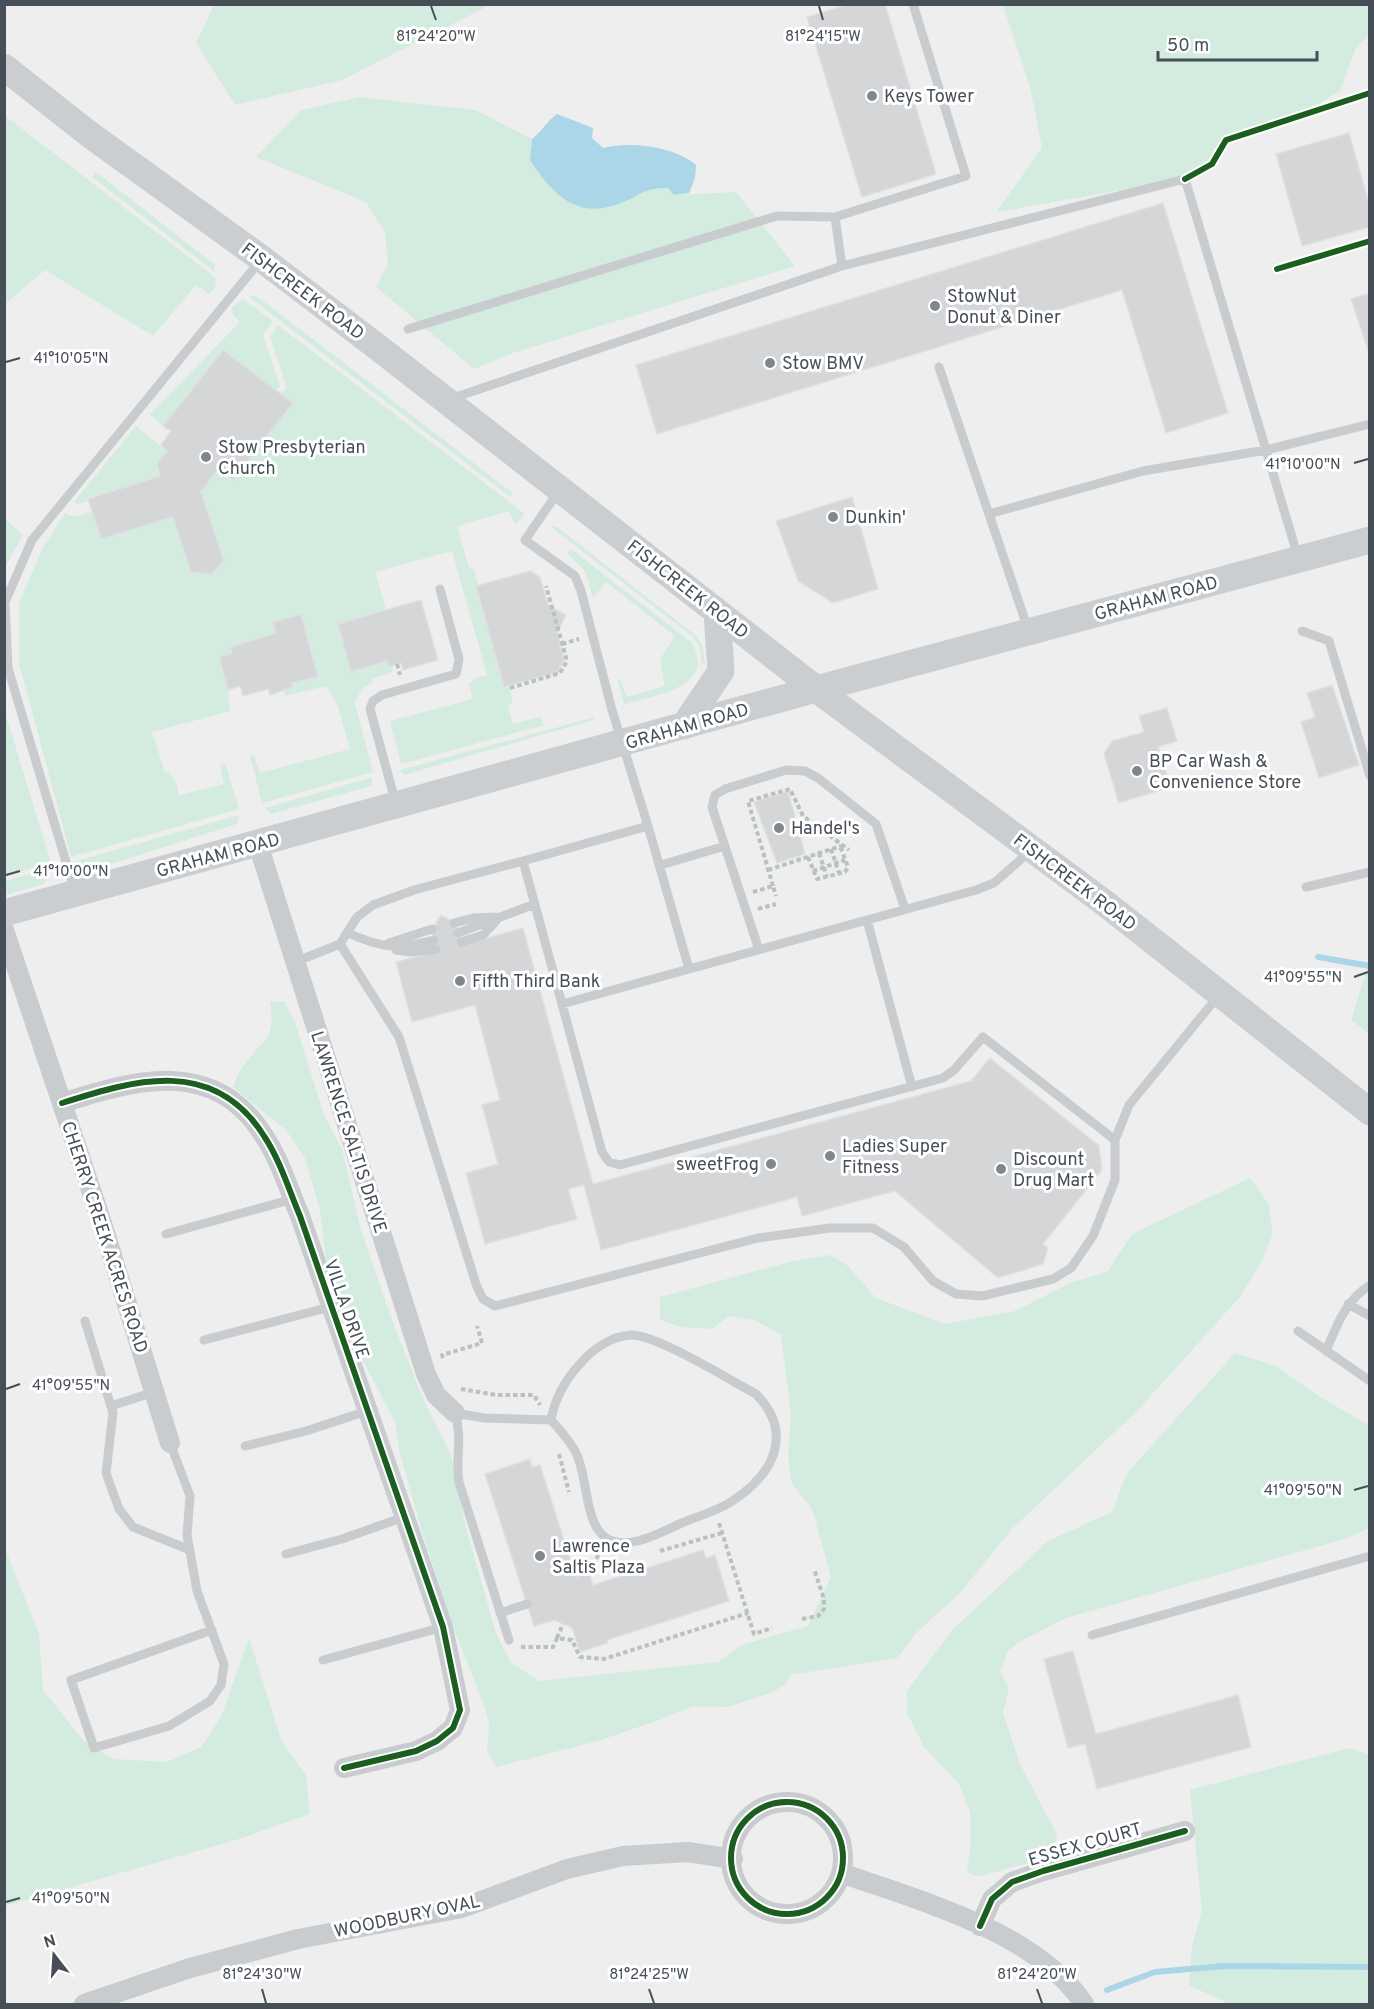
<svg xmlns="http://www.w3.org/2000/svg" width="1374" height="2009" font-family="Overpass,sans-serif">
<style>
.green{fill:#d3ecdf}
.water{fill:#aad6e8}
.lines{fill:none;stroke-linecap:round;stroke-linejoin:round}
.stream{stroke:#aad6e8;stroke-width:6}
.building{fill:#d5d6d8;stroke:#dfe0e1;stroke-width:1.5}
.path{stroke:#b8c2bf;stroke-width:4;stroke-dasharray:4.5 3;stroke-linecap:butt}
.lane{stroke:#c9cccf;stroke-width:9}
.street{stroke:#c9cccf;stroke-width:20}
.secondary{stroke:#cbced0;stroke-width:27}
.cycleway-casing{stroke:#fff;stroke-width:10}
.cycleway{stroke:#1b5e20;stroke-width:6}
.ticks{fill:none;stroke:#464e58;stroke-width:2}
.poi-dot{fill:#81868c;stroke:#fff;stroke-width:2}
.labels{text-anchor:middle;stroke-width:6;stroke-linejoin:round;paint-order:stroke}
.poi-label{font-size:18px;fill:#464e58;stroke:#fff;text-anchor:start}
.street-label{font-size:18px;fill:#464e58;stroke:#fff}
.ticks-label{font-size:15px;text-anchor:middle;fill:#464e58;stroke:#fff;stroke-width:6;stroke-linejoin:round;paint-order:stroke}
</style>
<rect width="100%" height="100%" fill="#eee"/>
<path class="green" d="M214,5V4L490,5L342,80L235,105L196,43Z
M1003,5H1369V35L1356,47L1340,91L1289,121L1226,140L1212,164L1185,179L996,212L1042,148L1030,87Z
M360,97L475,110L532,139L530,160C552,193 578,221 621,203C643,194 643,188 668,188L674,195L736,192L795,266L513,353L474,369L376,287L388,263L385,233L366,202L256,157L302,110Z
M4,115L216,278L215,288L209,294L196,285L153,336L45,270L5,304Z
M96,172L214,264L215,272L92,177Z
M255,295L287,319L514,494L509,496L249,297Z
M243,299L273,321L263,335L280,386L276,390L223,350L163,426L150,414L240,322L233,315L232,307Z
M278,325L525,514L515,525L509,511L457,526L469,568L474,570L478,585L476,587L504,687L509,685L513,702L508,706L513,724L540,717L544,725L401,764L390,721L473,699L469,684L475,678L487,675L452,551L375,572L386,610L338,624L351,671L387,661L388,666L393,665L392,673L372,678V682L361,690L355,703L373,772L262,803L250,756L254,755L260,773L350,749L338,707L326,686L285,696L284,689L293,687L292,683L318,676L301,615L273,622L276,633L230,647L232,653L227,684L230,711L152,732L165,772H169L176,782L179,795L224,784L220,766L225,763L239,809L71,857L19,663V603L42,549L65,513L74,517L92,512L101,539L173,517L191,572L211,574L223,561L201,492L218,469L233,479L293,404L281,395L287,388L270,337Z
M136,426L167,451L157,463L160,476L88,498L89,501L78,504L74,502Z
M5,519L23,535L5,567Z
M556,526L695,635L702,645L705,664L702,663L700,648L692,636L551,527Z
M571,549L691,642C719,687 653,696 624,704L618,681L620,678L627,697L665,686L660,659L675,636L606,582L593,598L585,571L567,553Z
M5,712L51,863L5,876H4Z
M595,717L593,720L404,775L400,770Z
M373,777L371,786L271,814L265,808Z
M239,815L237,824L114,863L76,870L73,862Z
M51,868L44,884L5,895V881Z
M1369,963V1034L1351,1020Z
M284,1001L295,1022L324,1115L342,1149L361,1230L391,1317L423,1399L451,1455L466,1528L496,1633L510,1662L539,1681L718,1662L744,1644L808,1626L831,1577L812,1509L792,1484L788,1457L791,1414L781,1335L755,1320L728,1316L713,1329L681,1327L660,1320V1297L793,1261L830,1255L848,1266L876,1298L945,1324L1015,1311L1070,1283L1107,1272L1132,1234L1250,1178L1268,1203L1273,1233L1261,1263L1239,1298L1137,1411L1012,1529L959,1594L918,1631L897,1658L790,1675L786,1684L771,1693L728,1707L693,1706L662,1719L598,1741L496,1767L487,1752L489,1724L485,1708L455,1631L423,1535L399,1450L395,1422L340,1317L327,1266L320,1211L305,1158L286,1130L233,1087C236,1080 239,1071 244,1065C264,1037 276,1042 270,1002Z
M1235,1353L1276,1366L1320,1397L1369,1425V1528L1348,1538L1066,1618L1019,1642L1008,1651L1000,1671L1009,1688L1003,1713L1020,1764L1057,1835L1054,1850L1039,1860L985,1875L975,1876L967,1872L971,1841L970,1812L959,1784L924,1747L907,1713V1691L951,1631L1048,1541L1112,1512L1127,1473Z
M4,1546L39,1633L43,1690L83,1740L114,1759L167,1762L201,1747L221,1717L249,1638L282,1742L306,1775L310,1814L236,1840L5,1906Z
M1349,1748L1369,1754V2004H1225L1223,2000L1189,1986L1192,1946L1202,1910L1190,1790Z"/>
<path class="water" d="M557,114L593,128L592,138L603,148C630,141 674,146 696,165L695,178L689,193L674,195L668,188C643,188 642,195 621,203C577,221 552,194 530,160L532,139C542,131 548,120 557,114Z"/>
<g class="lines">
<path class="stream" d="M1318,957L1370,966
M1107,1990L1155,1972L1224,1966L1370,1967"/>
</g>
<path class="building" d="M849,4H885L936,174L862,197L807,17Z
M1349,133L1370,207V227L1302,246L1276,154Z
M1163,203L1228,413L1166,433L1122,290L657,434L636,365Z
M1370,293V356L1351,299Z
M223,350L293,403L233,480L218,469L201,492L224,561L211,574L191,572L173,517L101,539L88,499L160,476L157,463L167,451L161,445L171,431L163,426Z
M852,497L878,589L833,603L798,581L776,521Z
M530,571L540,577L548,605L566,615L557,633L564,660L558,672L504,687L476,586Z
M421,600L438,660L403,670L401,663L388,667L387,661L351,672L338,624Z
M301,614L318,677L292,683L293,687L270,695L268,689L243,696L240,686L228,690L219,657L232,653L230,647L276,633L273,622Z
M1332,685L1359,765L1319,778L1301,722L1315,717L1307,693Z
M1167,708L1177,741L1158,747L1170,787L1119,803L1104,754L1112,741L1144,732L1139,716Z
M788,791L805,854L777,863L754,802Z
M441,915L456,924L462,945L523,928L593,1184L971,1081L990,1058L1099,1146L1102,1170L1043,1244L1048,1248L1043,1264L998,1278L895,1191L802,1216L797,1197L601,1250L584,1185L568,1189L577,1219L485,1244L466,1173L498,1164L482,1105L500,1100L475,1005L412,1022L396,962L437,951L431,931Z
M530,1459L532,1467L540,1465L576,1577L589,1572L593,1585L703,1550L706,1558L715,1555L729,1601L607,1640L608,1643L580,1652L572,1628L555,1620L534,1626L485,1474Z
M1073,1651L1096,1734L1238,1695L1251,1747L1097,1789L1085,1744L1068,1748L1044,1659Z"/>
<g class="lines">
<path class="path" d="M562,644L579,639
M397,664L400,675
M510,688L560,673L567,661L546,586
M831,849L839,873
M819,853L827,877
M808,857L817,879L845,872L848,867L840,846
M768,870L841,846
M813,871L845,860
M773,886L748,801L790,789L803,816L849,850
M753,892L773,886L776,896
M758,909L776,904
M443,1358L442,1355L482,1343L477,1326
M461,1389L497,1395H534L540,1405
M559,1454L569,1492
M719,1523L754,1634L772,1628
M660,1551L722,1533
M589,1572L600,1552
M802,1619L818,1616L824,1609V1599L814,1569
M557,1638L563,1624
M521,1647H553L557,1638L572,1640L580,1657L604,1659L748,1613"/>
<path class="lane" d="M835,217L842,266
M408,329L777,216L835,217L966,176L913,4
M939,367L1028,629
M450,399L842,266L1185,179L1298,557
M558,492L525,540L575,576L581,591L612,710L648,826L523,861L562,1004L976,890L994,883L1030,851
M989,514L1143,471L1266,450L1370,424
M1302,631L1329,641L1370,776
M396,804L370,709L373,701L382,695L456,674L459,659L440,589
M648,826L689,969
M661,865L725,846
M1306,887L1370,872
M75,892L8,668L5,602L32,540L260,261
M867,920L912,1087
M454,923L473,918L495,917
M348,933C382,948 396,950 434,940
M458,933L535,904
M461,942L483,935L496,921
M389,943L432,929
M340,944L399,1037L477,1287L483,1299L495,1306L758,1238L830,1228H873L904,1247L933,1281L956,1294L982,1296L1053,1279L1071,1268L1093,1236L1115,1180V1140L1129,1105L1219,995
M396,950L410,952L436,949
M759,950L712,807L715,795L725,789L786,770L805,771L818,778L876,824L905,909
M295,962L340,944L357,917L373,905L414,890L523,861
M562,1004L602,1152L609,1162L620,1165L943,1078L954,1070L983,1037L1115,1140
M166,1234L293,1199
M1348,1304L1370,1316
M85,1321L113,1413L106,1473L119,1509L133,1527L190,1550
M1298,1331L1370,1381
M204,1340L330,1307
M1326,1351C1337,1325 1345,1301 1370,1285
M111,1406L154,1392
M170,1443L190,1496L187,1535L197,1591L224,1664L221,1685L210,1701L169,1726L94,1748L71,1680L212,1630
M245,1446L306,1431L367,1411
M286,1554L342,1539L404,1517
M500,1613L527,1604
M1092,1635L1370,1556
M509,1640L459,1482C455,1455 463,1441 455,1413L484,1418L551,1420C560,1430 570,1441 576,1453C588,1476 584,1523 606,1538C629,1552 663,1531 684,1522C699,1516 717,1511 731,1502C773,1475 795,1434 756,1394C731,1381 656,1334 631,1335C612,1336 592,1349 580,1364C565,1380 555,1398 551,1420
M323,1660L443,1627"/>
<path class="street" d="M258,844L426,1374L436,1395L455,1413
M4,930L101,1220L170,1443
M62,1103C134,1080 214,1056 264,1136C280,1160 289,1190 300,1216L443,1627L460,1710L453,1728L437,1741L416,1751L344,1768
M731 1858a56 56 0 1 1 112 0a56 56 0 1 1-112 0Z
M841,1873C920,1901 1037,1932 1084,2004
M980,1926L992,1899L1012,1882L1043,1871L1185,1831
M84,2004L190,1968L298,1939L462,1908L567,1869L623,1856L688,1852L733,1859"/>
<path class="secondary" d="M4,67L89,134L262,259L380,349L816,689L1106,904L1370,1112
M684,726L721,671L717,612
M4,913L816,689L1370,540"/>
<defs>
<path id="cycleway" d="M1185,179L1212,164L1226,140L1370,93
M1277,269L1370,241
M62,1103C134,1080 214,1056 264,1136C280,1160 289,1190 300,1216L443,1627L460,1710L453,1728L437,1741L416,1751L344,1768
M731 1858a56 56 0 1 1 112 0a56 56 0 1 1-112 0Z
M980,1926L992,1899L1012,1882L1043,1871L1185,1831"/>
</defs>
<use href="#cycleway" class="cycleway-casing"/>
<use href="#cycleway" class="cycleway"/>
</g>
<path class="ticks" d="M431,6L436,20M819,6L823,20M6,362L20,358M1354,463L1368,459M6,875L20,871M1354,977L1368,972M6,1389L20,1384M1354,1490L1368,1486M6,1902L20,1898M262,1989L266,2003M649,1989L654,2003M1037,1989L1042,2003"/>
<g class="poi-dot">
<circle cx="872" cy="96" r="6"/>
<circle cx="935" cy="306" r="6"/>
<circle cx="770" cy="363" r="6"/>
<circle cx="206" cy="457" r="6"/>
<circle cx="833" cy="517" r="6"/>
<circle cx="1137" cy="771" r="6"/>
<circle cx="779" cy="828" r="6"/>
<circle cx="460" cy="981" r="6"/>
<circle cx="830" cy="1156" r="6"/>
<circle cx="771" cy="1164" r="6"/>
<circle cx="1001" cy="1169" r="6"/>
<circle cx="540" cy="1556" r="6"/>
</g>
<g class="labels">
<g class="poi-label">
<text x="884" y="102">Keys Tower</text>
<text x="947" y="302">StowNut<tspan x="947" dy="21">Donut &amp; Diner</tspan></text>
<text x="782" y="369">Stow BMV</text>
<text x="218" y="453">Stow Presbyterian<tspan x="218" dy="21">Church</tspan></text>
<text x="845" y="523">Dunkin'</text>
<text x="1149" y="767">BP Car Wash &amp;<tspan x="1149" dy="21">Convenience Store</tspan></text>
<text x="791" y="834">Handel's</text>
<text x="472" y="987">Fifth Third Bank</text>
<text x="842" y="1152">Ladies Super<tspan x="842" dy="21">Fitness</tspan></text>
<text x="1013" y="1165">Discount<tspan x="1013" dy="21">Drug Mart</tspan></text>
<text x="759" y="1170" text-anchor="end">sweetFrog</text>
<text x="552" y="1552">Lawrence<tspan x="552" dy="21">Saltis Plaza</tspan></text>
</g>
<g class="street-label">
<text transform="translate(303 291) rotate(37)" y="6">FISHCREEK ROAD</text>
<text transform="translate(688 589) rotate(38)" y="6">FISHCREEK ROAD</text>
<text transform="translate(1156 598) rotate(-15)" y="6">GRAHAM ROAD</text>
<text transform="translate(687 726) rotate(-16)" y="6">GRAHAM ROAD</text>
<text transform="translate(218 855) rotate(-15)" y="6">GRAHAM ROAD</text>
<text transform="translate(1075 882) rotate(37)" y="6">FISHCREEK ROAD</text>
<text transform="translate(349 1132) rotate(72)" y="6">LAWRENCE SALTIS DRIVE</text>
<text transform="translate(105 1237) rotate(72)" y="6">CHERRY CREEK ACRES ROAD</text>
<text transform="translate(347 1309) rotate(71)" y="6">VILLA DRIVE</text>
<text transform="translate(1085 1844) rotate(-16)" y="6">ESSEX COURT</text>
<text transform="translate(407 1916) rotate(-12)" y="6">WOODBURY OVAL</text>
</g>
</g>
<g class="ticks-label">
<text x="436" y="41">81°24'20"W</text>
<text x="823" y="41">81°24'15"W</text>
<text x="71" y="363">41°10'05"N</text>
<text x="1303" y="469">41°10'00"N</text>
<text x="71" y="876">41°10'00"N</text>
<text x="1303" y="982">41°09'55"N</text>
<text x="71" y="1390">41°09'55"N</text>
<text x="1303" y="1495">41°09'50"N</text>
<text x="71" y="1903">41°09'50"N</text>
<text x="262" y="1979">81°24'30"W</text>
<text x="649" y="1979">81°24'25"W</text>
<text x="1037" y="1979">81°24'20"W</text>
</g>
<rect width="1374" height="2009" fill="none" stroke="#464e58" stroke-width="12"/>
<g transform="translate(54 1955) rotate(343)" stroke="#ffffff" stroke-width="4.5" paint-order="stroke">
<path d="M0-4.5L10 22L0 15L-10 22Z" fill="#464e58"/>
<text y="-9" font-size="16" font-weight="bold" text-anchor="middle" fill="#464e58">N</text>
</g>
<path d="M1158 51v9h159v-9" fill="none" stroke="#464e58" stroke-width="3"/>
<text x="1167" y="51" font-size="18" fill="#464e58" stroke="#ffffff" stroke-width="4.5" paint-order="stroke">50 m</text>
</svg>
